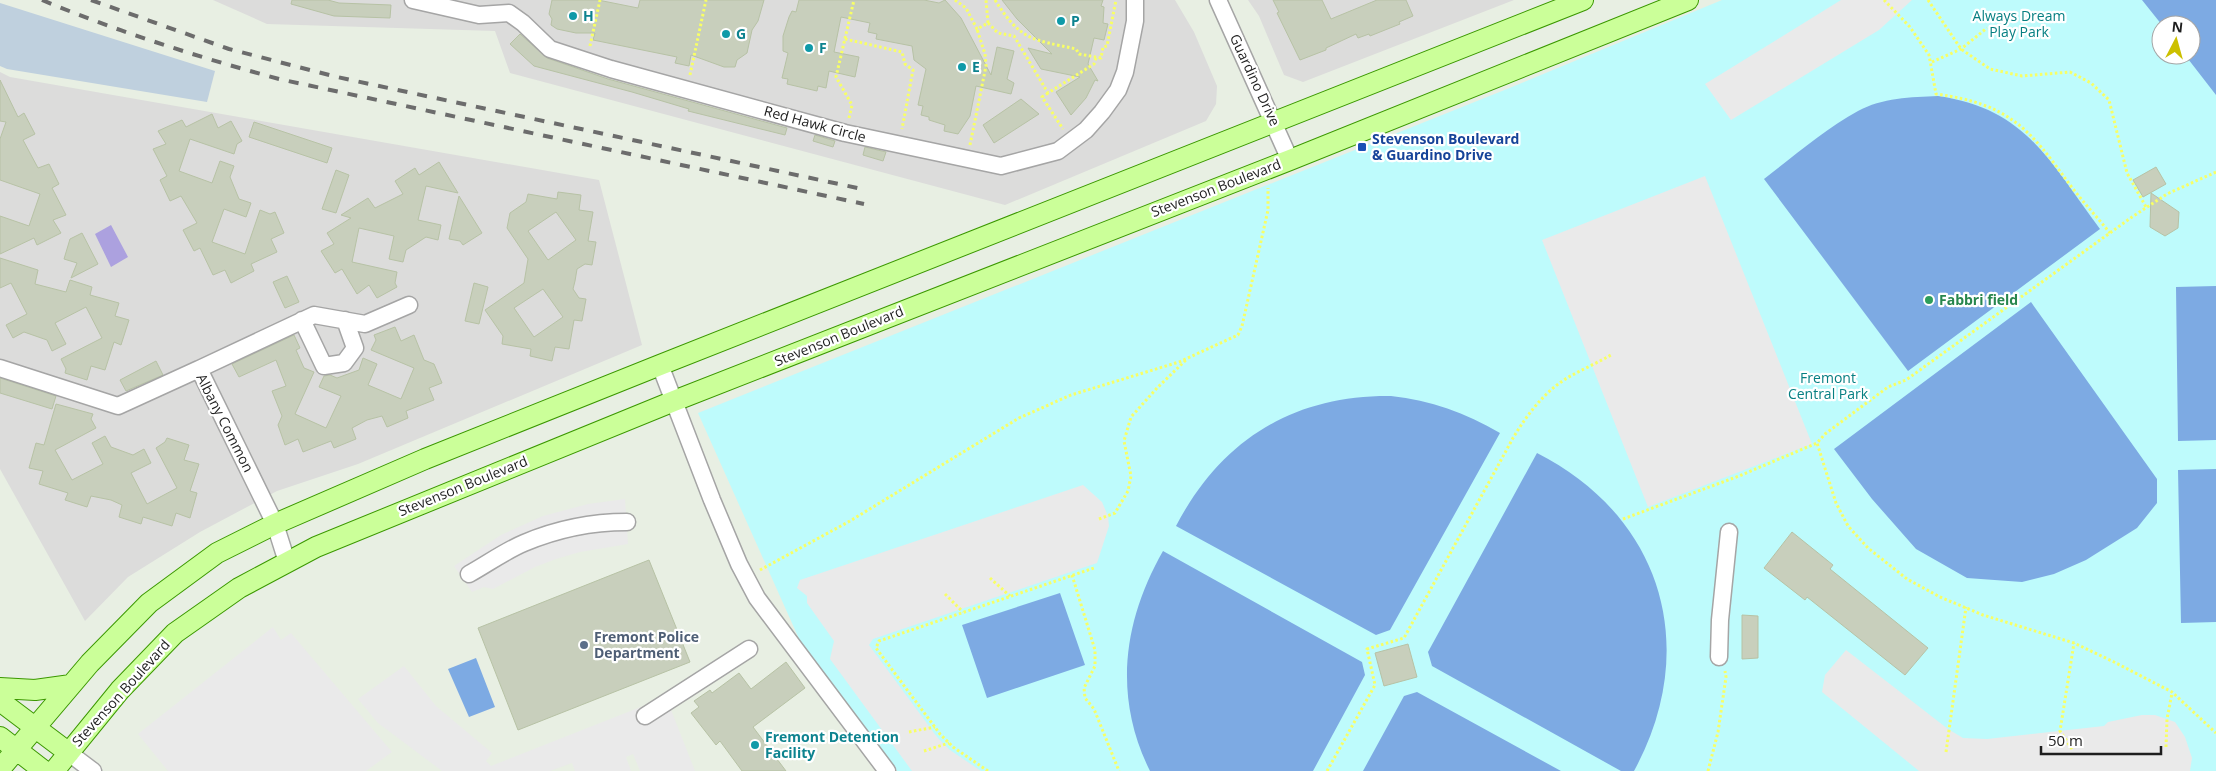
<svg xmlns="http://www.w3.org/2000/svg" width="2216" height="771" font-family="'Open Sans',sans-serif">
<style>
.residential{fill:#dcdcdb}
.wetland{fill:#bfd0de}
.park{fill:#befbfc;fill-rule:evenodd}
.pitch{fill:#7daae3}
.parking{fill:#eaeaea}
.water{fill:#aca1df}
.building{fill:#c8cfbc;stroke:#b7c2a5;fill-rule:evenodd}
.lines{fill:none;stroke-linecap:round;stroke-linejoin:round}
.minor-casing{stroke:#a5a5a5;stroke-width:19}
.major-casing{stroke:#3b9800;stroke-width:22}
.path{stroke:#f8ff65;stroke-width:3;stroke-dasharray:2.5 2.5;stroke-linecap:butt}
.minor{stroke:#fff;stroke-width:16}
.major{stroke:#cbff99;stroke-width:20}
.rail{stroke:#6c6c6c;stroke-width:4;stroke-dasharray:10 10;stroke-linecap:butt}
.culture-dot{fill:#0f9aa8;stroke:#fff;stroke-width:2}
.transit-dot{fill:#1a4fb4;stroke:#fff;stroke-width:2}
.leisure-dot{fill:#2e9e5b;stroke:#fff;stroke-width:2}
.service-dot{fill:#5c6f8a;stroke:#fff;stroke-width:2}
.labels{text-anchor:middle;stroke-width:4.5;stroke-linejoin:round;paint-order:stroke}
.culture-label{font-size:14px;font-weight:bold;fill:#0d838f;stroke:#fff;text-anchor:start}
.park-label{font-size:14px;fill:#067f82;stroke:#fff}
.street-label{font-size:14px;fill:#1e1e1e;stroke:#fff}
.transit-label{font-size:14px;font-weight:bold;fill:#164399;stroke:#fff;text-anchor:start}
.leisure-label{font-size:14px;font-weight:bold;fill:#27864d;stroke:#fff;text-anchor:start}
.service-label{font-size:14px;font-weight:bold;fill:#4e5e75;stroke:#fff;text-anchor:start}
</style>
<rect width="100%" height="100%" fill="#e8efe3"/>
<path class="residential" d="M213,0H1175L1194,32L1217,86L1216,104L1206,121L1005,205L510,73L495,31L267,24Z
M1248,0H1514L1303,82L1284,75L1259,16Z
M0,72L10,77L599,180L642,345L358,464L277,491L200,532L128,577L85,621L0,469Z"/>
<path class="wetland" d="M0,3L215,71L207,102L7,69L0,66Z"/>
<path class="park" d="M1722,0H2216V771H897L800,641L698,413L1507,89ZM2161,25H2191V55H2161Z"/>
<path class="pitch" d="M2142,0H2216V95L2185,55H2191V25H2162Z
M1938,96C2028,109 2050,163 2100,229L1908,371L1764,179C1794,156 1825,129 1858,111C1882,98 1911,97 1938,96Z
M2216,286V440L2178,441L2176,287Z
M2031,302L2157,479V503L2137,528L2086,560L2054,574L2022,582L1967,578L1916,549L1872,499L1834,449Z
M1391,396C1431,400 1465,413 1500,433L1390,630L1376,635L1176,526C1221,440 1293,395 1391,396Z
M1537,453C1663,517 1701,648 1634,771H1621L1432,666L1428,652Z
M2216,469V622L2181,623L2178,470Z
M1163,551L1362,662L1365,675L1313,771H1150C1113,697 1123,621 1163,551Z
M1060,593L1085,665L987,698L962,625Z
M476,658L495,707L469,717L448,669Z
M1417,692L1561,771H1363L1404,696Z"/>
<path class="parking" d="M1841,0H1912L1879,30L1731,120L1705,84Z
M1705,176L1812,444L1648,507L1542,240Z
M1083,485L1102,502L1108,516L1109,526L1097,563L873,639L869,645L937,737L950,750L981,771H912L830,659L834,641L807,603V596L797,588L800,580Z
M625,499L628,544L580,552L556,559L535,567L493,589L484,587L472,592L454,566L501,535L543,516L588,504Z
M273,627L281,640L291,633L392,752L366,771H168L138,734Z
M1846,650L1948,729L1963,738L1987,739L2104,726L2108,722L2142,715H2155L2175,722L2185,737L2192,758L2190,771H1919L1822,692L1825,675Z
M404,666L436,706L492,753L486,761L491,766L666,697L695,771H640L633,754L626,757L631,771H575L572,763L550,771H442L378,723L358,699Z"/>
<path class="water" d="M111,225L128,257L111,267L95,234Z"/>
<path class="building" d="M292,0H328L339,3L391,5L390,18L334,16L291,4Z
M552,0H598L638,8L640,0H764L758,21L752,30L747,53L737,60L735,67H724L691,55L689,66L675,63L677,57L593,40L595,33H576L557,29L551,25L552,19L549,14Z
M799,0H924L939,3L945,0L961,18L991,75L997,47L1014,51L1007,79L1014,83L1011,94L976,86L970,116L958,134L944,131L945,125L929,120V117L921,115L923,106L918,105L926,69L914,60L912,46L876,39L877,34L868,32L870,23L841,17L834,52L859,57L855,77L829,71L826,88L818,86L817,91L787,84L788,79L782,78L788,53L783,51V36L789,17L792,11L796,12Z
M1002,0H1103L1101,6L1104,7L1103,23L1108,24L1104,40L1094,38L1088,64L1098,81L1095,80L1086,98L1071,115L1056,92L1080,77L1041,69L1028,48L1052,54L1017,19Z
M1273,0H1322L1331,19L1377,0H1406L1413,16L1399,22L1400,24L1370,36L1369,34L1358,38L1356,34L1326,48V50L1300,60L1277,13L1279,12Z
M520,34L547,58L608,79L787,128L785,135L688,111L689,109L632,92L534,66L510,44Z
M0,80L18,117L24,113L35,134L23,140L38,168L49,164L59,184L52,188L66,215L53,220L61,233L37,245L34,238L0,254V216L29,226L40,194L0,180V139L6,122L0,121Z
M1021,99L1039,114L994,143L983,125Z
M212,114L218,128L231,121L242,141L237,144L234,154L190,139L179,171L212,183L220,161L234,166L230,177L239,199L251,203L246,217L224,209L212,242L245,254L260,210L270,214L275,212L284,233L271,239L277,252L251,264L254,271L231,283L225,270L213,275L200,248L194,251L183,230L197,223L181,196L170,201L160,180L167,176L153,149L166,144L158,131L182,120L186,127Z
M254,122L332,148L327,163L249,137Z
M815,135L835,141L833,147L813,141Z
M865,147L886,152L883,161L863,155Z
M439,162L458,193L426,186L418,220L441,225L438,240L426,237L406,250L403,262L389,259L394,236L359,228L352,262L397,272L395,283L397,287L377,298L369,285L357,294L342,269L335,273L321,251L334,244L327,233L351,218L341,215L368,198L375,208L403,194L395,181L415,168L419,175Z
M2156,167L2166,184L2143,197L2133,180Z
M336,170L349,175L336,213L322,209Z
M558,192L581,195L579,210L593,212L588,241L596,242L592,265L585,264L577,269L575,281L573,289L579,298L586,299L582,321L574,320L569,349L555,347L552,361L530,356L531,349L502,344L503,336L485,310L524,283L528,259L507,228L510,213L526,202L528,194L557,199ZM556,212L576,240L548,260L528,231ZM543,289L563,317L534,337L514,308Z
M2151,193L2179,212L2178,228L2165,236L2150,227Z
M459,196L482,233L463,245L460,241L449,239Z
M82,233L98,264L71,278L77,263L64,259L70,239Z
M0,258L38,270L35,284L66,292L70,280L92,287L90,295L119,303L115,316L129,320L121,345L114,342L105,370L91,366L87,380L65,373L66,369L61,359L102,338L86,307L55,323L66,344L52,351L47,340L24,332L13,338L6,325L27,314L11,283L0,288Z
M287,276L299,302L285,308L273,282Z
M474,283L488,287L479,324L465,321Z
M395,327L401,341L414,335L424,360L434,364L442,383L429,388L434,400L406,411L408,418L387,427L382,416L367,420L352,428L356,439L334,448L331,441L303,452L298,439L285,445L278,425L282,416L272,391L286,386L276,360L239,377L232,364L294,335L300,348L296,350L304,368L314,372L295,414L326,428L341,396L319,387L324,376L330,375L337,378L359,370L363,358L377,364L368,385L401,399L414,368L371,350L376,340L374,335Z
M156,361L163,375L126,391L120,380Z
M0,378L56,396L52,409L0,393Z
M56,404L93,414L91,419L96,428L55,450L72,480L103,464L92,443L105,436L111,447L133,455L144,449L151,463L131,473L147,504L177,488L156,448L165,442L167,438L189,445L184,460L199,464L190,491L197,493L190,518L176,513L172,526L143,517L141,524L119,517L122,505L111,500L91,496L87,507L65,500L68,493L39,484L43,471L29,468L36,443L44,445Z
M1792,532L1833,565L1830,569L1928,648L1905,675L1807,597L1805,600L1764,568Z
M649,560L690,662L518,730L478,628Z
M1742,615L1758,616V658L1742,659Z
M1408,644L1417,677L1384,686L1375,653Z
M786,662L805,688L753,727L786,771H742L720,741L716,745L691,713L699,707L694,701L710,690L712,693L739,673L751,689Z"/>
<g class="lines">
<defs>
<path id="minor" d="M413,0L479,15L509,13L523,23L550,49L611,69L845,133L1001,166L1058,151L1086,130L1102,112L1118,90L1125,72L1135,21V0
M1218,0L1290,160
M302,320L324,366L344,363L355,348L345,320
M660,365L712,500L739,564L757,598L887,771
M0,368L118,406L199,369L275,524L287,562
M199,369L314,315L365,324L409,305
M469,574C487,564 505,551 524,543C557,529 591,522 627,522
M1719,657L1720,620L1729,532
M645,716L749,649
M69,753L93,771"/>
<path id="major" d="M0,688L35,690L71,685
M0,701L69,753
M0,737L44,771
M0,769L90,663L149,603L217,553L275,524L425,459L660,365L1583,0
M54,771L120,690L175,633L239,588L316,547L674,401L1290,160L1688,0"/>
</defs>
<use href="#minor" class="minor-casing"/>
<use href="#major" class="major-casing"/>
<path class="path" d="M955,0L966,8L977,29L988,23L986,0
M995,0C1021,41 1031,39 1076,49L1079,54L1101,58L1103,47L1107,46L1116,0
M1884,0L1910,27L1929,55L1936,94C2009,104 2029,128 2070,185C2083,202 2097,217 2110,233
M1928,0L1961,49L1990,69L2022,76L2070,72L2091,83L2109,100L2127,173L2146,207
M988,23L998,33L1014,36L1048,93L1094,64L1096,58
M845,39L902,52L905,64L913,70L902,129
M590,46L600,0
M1932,62L1961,49L1987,28
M690,75L706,0
M1048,93L1042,97L1063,129
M849,118L852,105L836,77L854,0
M970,145L986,66L985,54L977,29
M2216,172L2167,194L2132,217L1906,380L1888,387L1825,434L1817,443L1836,503L1848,526L1868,548L1907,579L1940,597L1983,615L2074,643L2114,662L2172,692L2216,733
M1099,519L1115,513L1128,491L1131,476L1124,441L1131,417L1157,388L1187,359
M1623,519L1739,476L1817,443
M760,570L850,521L1019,418L1071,395L1179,362L1238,335L1242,326L1268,210V188
M1072,575L1095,650V666L1084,688L1085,698L1094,709L1119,771
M990,578L1010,596
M945,594L963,612
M909,732L935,727
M2166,747L2167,719L2172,693
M2072,749L2060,731L2074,643
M924,751L949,743
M1946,752L1966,607
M988,771L953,747L940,734L876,648L879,641L1094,568
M1327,771L1375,685L1367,649L1404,638L1513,438C1527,415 1543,393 1567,378C1581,370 1597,363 1611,355
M1708,771L1718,732L1726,677L1725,671"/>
<use href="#minor" class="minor"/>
<use href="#major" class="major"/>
<path class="rail" d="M42,0C119,32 198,57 279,79L864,204
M91,0L229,49L337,77L867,190"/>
</g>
<g class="culture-dot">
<circle cx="573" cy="16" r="5"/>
<circle cx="1061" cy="21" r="5"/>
<circle cx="726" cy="34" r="5"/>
<circle cx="809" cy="48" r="5"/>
<circle cx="962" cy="67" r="5"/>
<circle cx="755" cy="745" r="5"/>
</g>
<rect class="transit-dot" x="1357" y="142" width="10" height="10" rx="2.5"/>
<circle class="leisure-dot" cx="1929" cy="300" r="5"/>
<circle class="service-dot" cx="584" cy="645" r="5"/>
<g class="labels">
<g class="culture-label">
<text x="583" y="21">H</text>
<text x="1071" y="26">P</text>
<text x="736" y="39">G</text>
<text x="819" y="53">F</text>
<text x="972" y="72">E</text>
<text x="765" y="742">Fremont Detention<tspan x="765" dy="16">Facility</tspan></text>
</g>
<g class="park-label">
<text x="2019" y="21">Always Dream<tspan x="2019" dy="16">Play Park</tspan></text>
<text x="1828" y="383">Fremont<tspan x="1828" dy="16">Central Park</tspan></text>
</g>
<g class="street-label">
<text transform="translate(1255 80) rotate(65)" y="5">Guardino Drive</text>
<text transform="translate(815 124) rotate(15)" y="5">Red Hawk Circle</text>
<text transform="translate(1216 188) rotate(-21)" y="5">Stevenson Boulevard</text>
<text transform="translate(839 336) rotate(-22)" y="5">Stevenson Boulevard</text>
<text transform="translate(225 423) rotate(63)" y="5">Albany Common</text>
<text transform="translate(463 486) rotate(-22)" y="5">Stevenson Boulevard</text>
<text transform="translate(121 693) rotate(-48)" y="5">Stevenson Boulevard</text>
</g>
<g class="transit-label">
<text x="1372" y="144">Stevenson Boulevard<tspan x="1372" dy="16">&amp; Guardino Drive</tspan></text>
</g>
<g class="leisure-label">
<text x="1939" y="305">Fabbri field</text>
</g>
<g class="service-label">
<text x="594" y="642">Fremont Police<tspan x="594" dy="16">Department</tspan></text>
</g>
</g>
<g transform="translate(2176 40) rotate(6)"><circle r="24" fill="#ffffff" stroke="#a5a5a5"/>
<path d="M0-4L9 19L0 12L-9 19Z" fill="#ccc000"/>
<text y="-8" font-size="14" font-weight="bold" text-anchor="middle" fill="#1e1e1e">N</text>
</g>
<path d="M2041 746v8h120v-8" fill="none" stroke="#1e1e1e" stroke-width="2.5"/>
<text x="2048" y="746" font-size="15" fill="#1e1e1e" stroke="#ffffff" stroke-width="4" paint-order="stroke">50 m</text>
</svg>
